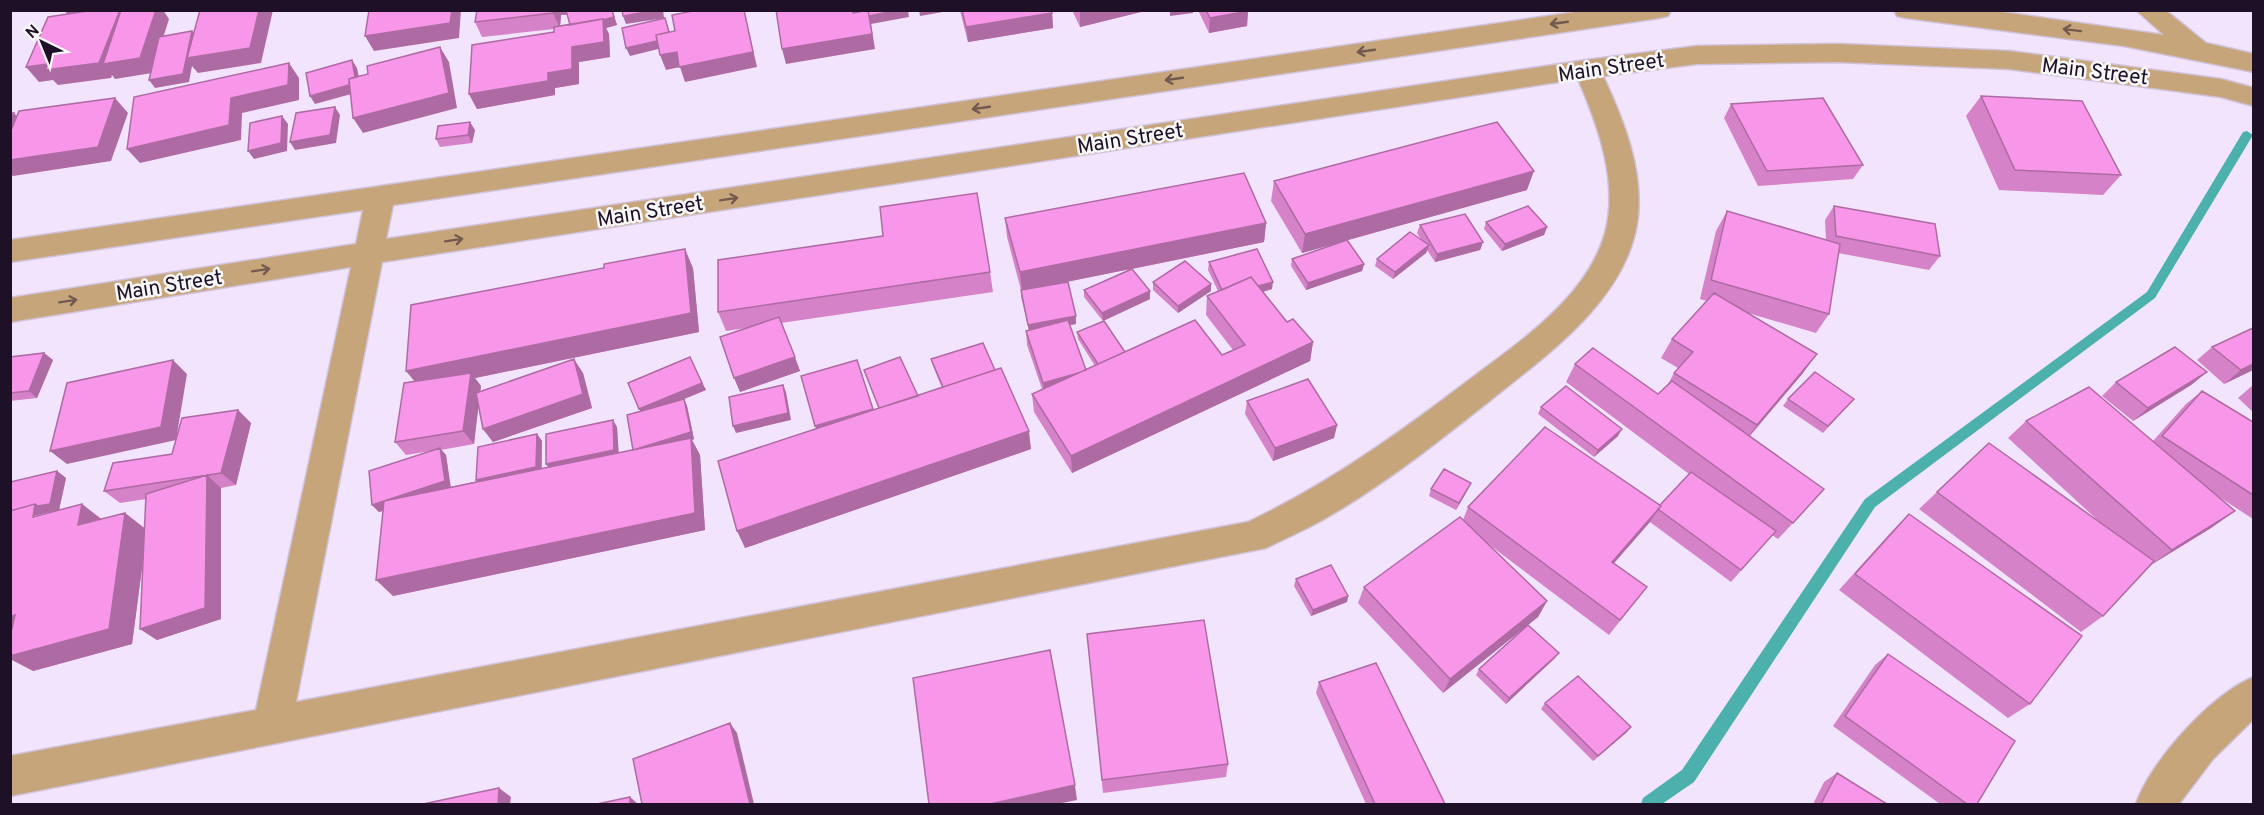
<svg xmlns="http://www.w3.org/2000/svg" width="2264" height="815" font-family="Overpass,sans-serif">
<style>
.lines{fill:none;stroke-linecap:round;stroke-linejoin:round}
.stream{fill:#4cb0ad;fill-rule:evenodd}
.street-casing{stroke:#d1c2db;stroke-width:3}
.street{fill:#c7a57b;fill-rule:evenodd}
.wall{fill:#d582c8;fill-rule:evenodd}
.shaded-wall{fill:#ae6aa3}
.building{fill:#f897e9;stroke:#ae6aa3;stroke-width:1.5}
.oneway{stroke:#725a50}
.labels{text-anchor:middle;stroke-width:5;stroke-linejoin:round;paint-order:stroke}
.street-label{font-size:21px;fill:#1e1026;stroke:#f8f8f8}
</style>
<rect width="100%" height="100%" fill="#f3e4fd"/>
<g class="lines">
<path class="stream" d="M2247,131L2253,135L2155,298L1875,507L1694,782L1662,804H1641L1643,798L1682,770L1865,499L2147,292L2243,132Z"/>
<defs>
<path id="street" d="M1589,10H1671L1668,16L1659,18L393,205L386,239L1587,60L1697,46L1838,44L2009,51L2221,79L2254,88V106L2221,97L2009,69L1838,62L1697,64L1603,76C1624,121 1645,173 1637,224C1624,301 1548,354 1492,399C1439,441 1385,484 1326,518C1307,529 1286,538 1266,548L10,796V756L256,710L351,267L10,322V298L356,244L363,210L10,262V240ZM1578,79C1598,126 1619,182 1605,233C1587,298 1519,342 1469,380C1398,434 1328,484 1248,522L296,702L382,262Z
M1894,10H1988L2164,35L2136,10H2165L2206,43L2254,54V72L2124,46L1906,18L1897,16Z
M2254,677V719L2213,759L2179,804H2136C2150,762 2212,693 2254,677Z"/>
</defs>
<use href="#street" class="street-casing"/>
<use href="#street" class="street"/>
</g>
<path class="wall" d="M477,10H612L617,25L606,28L609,34L610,57L579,62V84L555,88V95L477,109L469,94L554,32V29L482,37L475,22ZM561,15H567L570,25L560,26Z
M1052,10L1053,28L968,42L960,11Z
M1072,10H1149L1080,27Z
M1198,10H1248L1247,26L1209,33Z
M1981,96L2121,175L2103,195L1999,190L1966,116Z
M1731,104L1863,165L1853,179L1758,186L1724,118Z
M475,130L472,143L440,147L436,139Z
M1274,181L1527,190L1347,240L1364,264L1362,271L1306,290L1291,266L1292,259L1346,241L1302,253L1271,201Z
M1834,206L1940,256L1929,270L1838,253L1829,314L1816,333L1748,313L1803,373L1750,436L1809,506L1778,539L1772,535L1731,582L1650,522L1614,563L1635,602L1609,635L1487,543L1547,601L1538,617L1443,693L1358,603L1364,587L1463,520L1468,507L1660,505L1689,474L1566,382L1575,364L1658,394L1667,386L1674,373L1678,368L1661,358L1672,339L1707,301L1700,299L1716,231L1727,211L1826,240L1825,220Z
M1005,218L1266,223L1264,242L1132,269L1150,291V299L1103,321L1084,297V290L1130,269L1054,284L1076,324L1069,325L1086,370L1095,366L1078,339L1077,332L1125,352L1222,355L1233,350L1206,315L1207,296L1218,291L1208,270L1209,262L1272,289L1263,292L1287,322L1313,342L1310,361L1072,473L1034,412L1032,394L1042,389L1027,345L1026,331L1029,330L1021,297V290L1007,237Z
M1486,222L1547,227L1544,235L1502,251L1484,229Z
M1420,225L1483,242L1480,250L1435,262L1427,250L1426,253L1393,279L1375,266L1377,259L1422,241L1417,233Z
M693,268L699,332L475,378L481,386L480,391L583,373L592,408L493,442L483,429L478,405L474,444L441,450L446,455L450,487L478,481L476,480L537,434L542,441V468L548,467L546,464L617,427L618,453L633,450L640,411L690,357L706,390L684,399L687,406L694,439L692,440L700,455L705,530L393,596L383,511L379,512L372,505L431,451L406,455L395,442L415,381L406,371Z
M990,272L993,292L781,323L800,371L740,392L746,328L726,331L718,312Z
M1153,282L1211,284V291L1178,313L1153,290Z
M2253,328V370L2224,384L2197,360L2212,347Z
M44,353L53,360L37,398L10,401V357Z
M931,359L995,370L1031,449L745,548L873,410L879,408L864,370L918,396L942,388L933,366Z
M2207,372L2191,385L2133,421L2102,396L2116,382Z
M2253,385V412L2238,398Z
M2202,391L2253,422V519L2213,493L2235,511L2211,528L2151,565L2103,616L2081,632L1919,509L1937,492L2103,525L2008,438L2026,421L2153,441L2186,404Z
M1788,399H1854L1823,433L1783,406Z
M1247,401L1337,425L1334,438L1273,461L1245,414Z
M1541,407L1618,436L1594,457L1538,414Z
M238,410L251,423L236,485L221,488V619L157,640L140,629L144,554L132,644L33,671L57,471L66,478L59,510L102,519L125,513L145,529L146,499L120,503L104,491L172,454Z
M1431,489H1468L1456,510L1429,496Z
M1909,514L2030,704L2008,718L1839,590L1892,531Z
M1296,579L1348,596L1347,602L1311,616L1294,586Z
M1087,634L1228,764L1226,777L1103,793Z
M1888,654L1977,804H1940L1833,726L1875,665Z
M1555,658L1506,704L1476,675L1479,669Z
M1319,682L1445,804H1366L1316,693Z
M1545,703L1627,732L1593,761L1541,709Z
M1837,773L1887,804H1813L1824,782Z"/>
<path class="shaded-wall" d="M64,10H108L70,17Z
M120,10H163L169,19L152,73L115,79L112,75L111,78L58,85L53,80L39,82L26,67Z
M259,10H273L261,63L198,73L192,66L189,82L155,88L149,80L192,31L198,39Z
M452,10H461L459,38L374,51L365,36Z
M553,10H580V13L561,15L560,28L553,13Z
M612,10L617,25L606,28L609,34L610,57L579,62V84L555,88V95L477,109L469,94L548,73L572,47Z
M657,10H663L664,18L626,24L623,16Z
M744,10L757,67L685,82L680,67L666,70L660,55Z
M898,10H908L909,17L871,24L875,49L786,64L782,49L863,17Z
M919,10H954L920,16Z
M1085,10H1149L1080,27V12Z
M1170,10H1193V13L1170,16Z
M1248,11L1247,26L1209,33L1210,18Z
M1052,13L1053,28L968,42L966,27Z
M665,18L674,45L630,56L626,48Z
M440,47L449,62L457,108L363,133L353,118Z
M352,60L357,68L362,91L315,104L310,96Z
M289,63L299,78V100L242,113L241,140L140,163L127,149L231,98Z
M115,98L128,113L111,161L13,176L10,173V160Z
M335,107L340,115L336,143L295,150L290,142Z
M14,113L21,121L10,146V121Z
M282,116L288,124L287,151L254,159L248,151Z
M470,122L475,130L472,143L468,135Z
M1534,171L1527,190L1302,253L1305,234Z
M1266,223L1264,242L1022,291L1020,272Z
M1547,227L1544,235L1502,251L1505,244Z
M1483,242L1480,250L1435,262L1437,254Z
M1429,245L1426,253L1393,279L1395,272Z
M685,249L693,268L699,332L475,378L481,386L474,444L463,431L421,389L406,371Z
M1364,264L1362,271L1306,290L1308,283Z
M1273,282L1272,289L1224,302L1225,295Z
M1211,284V291L1178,313V306Z
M1150,291V299L1103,321L1102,313Z
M1076,316V324L1029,332L1028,325Z
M1313,342L1310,361L1072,473L1071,456Z
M44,353L53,360L37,398L29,391Z
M1817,354L1803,373L1744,442L1757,425Z
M795,357L800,371L740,392L734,378Z
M574,359L583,373L592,408L493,442L483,429Z
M173,360L187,374L176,440L67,464L50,451Z
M2253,364V370L2224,384L2241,370Z
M1087,371L1045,396L1043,383Z
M2207,372L2191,385L2133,421L2148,408Z
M702,383L706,390L684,399L687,406L694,439L692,440L700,455L705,530L393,596L376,580L637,457L643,416L639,409Z
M783,385L786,392L791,420L736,433L733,426Z
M873,409L877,422L820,439L815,426Z
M238,410L251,423L236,485L221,473Z
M613,420L617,427L619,456L551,471L546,464Z
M1337,425L1334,438L1273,461L1275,448Z
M1622,429L1618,436L1594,457L1598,450Z
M1029,431L1031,449L745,548L737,531Z
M537,434L542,441L541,474L482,486L476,480Z
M440,448L446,455L451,488L379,512L372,505Z
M57,471L66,478L59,510L33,516L35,504Z
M207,475L221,488V619L157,640L140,629Z
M1471,483L1468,489L1456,510L1459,503Z
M82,504L104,521L78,525Z
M1661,506L1649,523L1601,578L1612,562Z
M2235,511L2211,528L2149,566L2172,550Z
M125,513L147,530L132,644L33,671L10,659V656Z
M1348,596L1347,602L1311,616L1313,610Z
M1547,601L1538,617L1443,693L1450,679Z
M15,615L10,635V617Z
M1559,653L1555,658L1506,704L1509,698Z
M730,723L737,733L754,804H750Z
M1631,727L1627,732L1593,761L1598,756Z
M1075,785L1077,800L1057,804H990Z
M499,788L511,797L510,804H498Z
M630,797L638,804H630Z"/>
<path class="building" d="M94,10H120L99,63L45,70L48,64L26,67L48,17Z
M121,10H156L140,58L103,64Z
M200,10H259L250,48L187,58Z
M369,10H452L450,23L365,36Z
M477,10H553V13L475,22Z
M566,10H612L614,17L603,20V19L570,25Z
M622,10H657L623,16Z
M698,10H744L753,52L679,67L677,52L660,55L656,35L675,31L672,15Z
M776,10H853V13L868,10L872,34L782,49Z
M868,10H898L869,16Z
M962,10H1052V13L966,27Z
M1206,10H1248V11L1210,18Z
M665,18L669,32L656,35L657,41L626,48L622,28Z
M603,19L604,42L572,47V69L548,73V81L469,94L472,45L554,32V27Z
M192,31L183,74L149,80L159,37Z
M440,47L449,93L353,118L349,79L368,74L367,66Z
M352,60L355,77L349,79V85L310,96L306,73Z
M289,63L288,85L231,98L229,125L127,149L134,97Z
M1981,96L2082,101L2121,175L2015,170Z
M115,98L98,147L10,160V133L19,111Z
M1823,98L1863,165L1767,171L1731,104Z
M335,107L330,135L290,142L296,113Z
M10,113H14L10,121Z
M282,116L281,143L248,151L250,123Z
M470,122L468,135L436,139L438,126Z
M1497,122L1534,171L1305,234L1274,181Z
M1244,173L1266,223L1020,272L1005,218Z
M977,193L990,272L718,312V260L883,236L880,207Z
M1528,206L1547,227L1505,244L1486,222Z
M1834,206L1935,224L1940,256L1836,236Z
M1727,211L1840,244L1829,314L1711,280Z
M1465,214L1483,242L1437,254L1420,225Z
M1410,232L1429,245L1395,272L1377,259Z
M1347,240L1364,264L1308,283L1292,259Z
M685,249L691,313L406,371L411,305L604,268V264Z
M1257,249L1273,282L1258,286L1251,277L1222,290L1209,262Z
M1185,261L1211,284L1178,306L1153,282Z
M1132,269L1150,291L1102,313L1084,290Z
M1251,277L1287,322L1293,319L1313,342L1071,456L1032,394L1195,320L1222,355L1245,345L1207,296Z
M1068,282L1076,316L1028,325L1021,290Z
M1714,293L1817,354L1757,425L1674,373L1693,352L1672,339Z
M779,317L795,357L734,378L720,337Z
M1068,320L1086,370L1075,374L1043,383L1026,331Z
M1104,321L1125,352L1098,364L1077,332Z
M2253,328V364L2241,370L2212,347Z
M983,343L995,370L943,387L931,359Z
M2175,347L2207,372L2148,408L2116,382Z
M1593,348L1658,394L1672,381L1824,489L1793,523L1575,364Z
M44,353L29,391L10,393V357Z
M690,357L702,383L639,409L628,383Z
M900,357L918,396L879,408L864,370Z
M574,359L583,394L483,429L476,393Z
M173,360L161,427L50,451L67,383Z
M857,360L873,409L815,426L801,376Z
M1001,368L1029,431L737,531L718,461Z
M1815,372L1854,399L1828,426L1788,399Z
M471,373L463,431L395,442L404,383Z
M1308,379L1337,425L1275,448L1247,401Z
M783,385L788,413L733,426L729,397Z
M1566,386L1622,429L1598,450L1541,407Z
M2089,387L2235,511L2172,550L2026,421Z
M2202,391L2253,422V495L2162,436Z
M684,399L691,432L633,450L627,415Z
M238,410L221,473L104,491L113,463L172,454L182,418Z
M613,420L614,450L546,464V434Z
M1545,427L1661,506L1612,562L1647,587L1620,620L1468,507Z
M537,434L536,467L476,480L478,447Z
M691,438L695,513L376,580L384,501Z
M1989,443L2154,561L2103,616L1937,492Z
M440,448L445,481L384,501L372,505L369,471Z
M1444,469L1471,483L1459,503L1431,489Z
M57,471L50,504L38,506L35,504L10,511V482Z
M1691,472L1776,531L1741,570L1658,509L1661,506L1660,505Z
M207,475L205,608L140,629L146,494Z
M35,504L33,517L82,504L78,525L125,513L109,629L10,656V637L15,615L10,617V511Z
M1909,514L2082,636L2030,704L1855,574Z
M1460,517L1547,601L1450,679L1364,587Z
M1331,565L1348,596L1313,610L1296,579Z
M1204,620L1228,764L1102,780L1087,634Z
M1528,625L1559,653L1509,698L1479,669Z
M1050,650L1075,785L990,804H929L913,678Z
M1888,654L2015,741L1977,804H1967L1845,716Z
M1376,663L1445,804H1375L1319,682Z
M1578,676L1631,727L1598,756L1545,703Z
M730,723L750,804H642L633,759Z
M1837,773L1887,804H1821Z
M499,788L498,804H423Z
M630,797V804H597Z"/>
<defs><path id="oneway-shaft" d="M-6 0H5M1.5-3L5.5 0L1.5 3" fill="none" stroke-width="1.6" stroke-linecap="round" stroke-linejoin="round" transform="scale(1.5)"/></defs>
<g class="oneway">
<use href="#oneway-shaft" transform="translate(1559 23) rotate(172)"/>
<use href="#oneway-shaft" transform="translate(2072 30) rotate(-173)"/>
<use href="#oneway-shaft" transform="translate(1366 51) rotate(172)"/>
<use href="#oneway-shaft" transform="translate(1174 79) rotate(172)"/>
<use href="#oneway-shaft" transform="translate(981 108) rotate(172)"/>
<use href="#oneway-shaft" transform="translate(729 199) rotate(-9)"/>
<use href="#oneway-shaft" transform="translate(454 240) rotate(-9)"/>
<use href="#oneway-shaft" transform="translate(261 270) rotate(-9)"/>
<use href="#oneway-shaft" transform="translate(68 301) rotate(-9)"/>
</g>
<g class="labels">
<g class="street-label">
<text transform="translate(1611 67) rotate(-8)" y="7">Main Street</text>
<text transform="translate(2095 71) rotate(7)" y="7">Main Street</text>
<text transform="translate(1130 138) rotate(-9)" y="7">Main Street</text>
<text transform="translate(650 211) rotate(-9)" y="7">Main Street</text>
<text transform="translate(169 285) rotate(-9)" y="7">Main Street</text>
</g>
</g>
<rect width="2264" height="815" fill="none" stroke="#1e1026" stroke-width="24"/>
<g transform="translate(42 42) rotate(317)" stroke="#f8f8f8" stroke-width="4.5" paint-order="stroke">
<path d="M0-4.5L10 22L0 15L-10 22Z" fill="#1e1026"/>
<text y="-9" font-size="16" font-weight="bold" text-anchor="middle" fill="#1e1026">N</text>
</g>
</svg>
